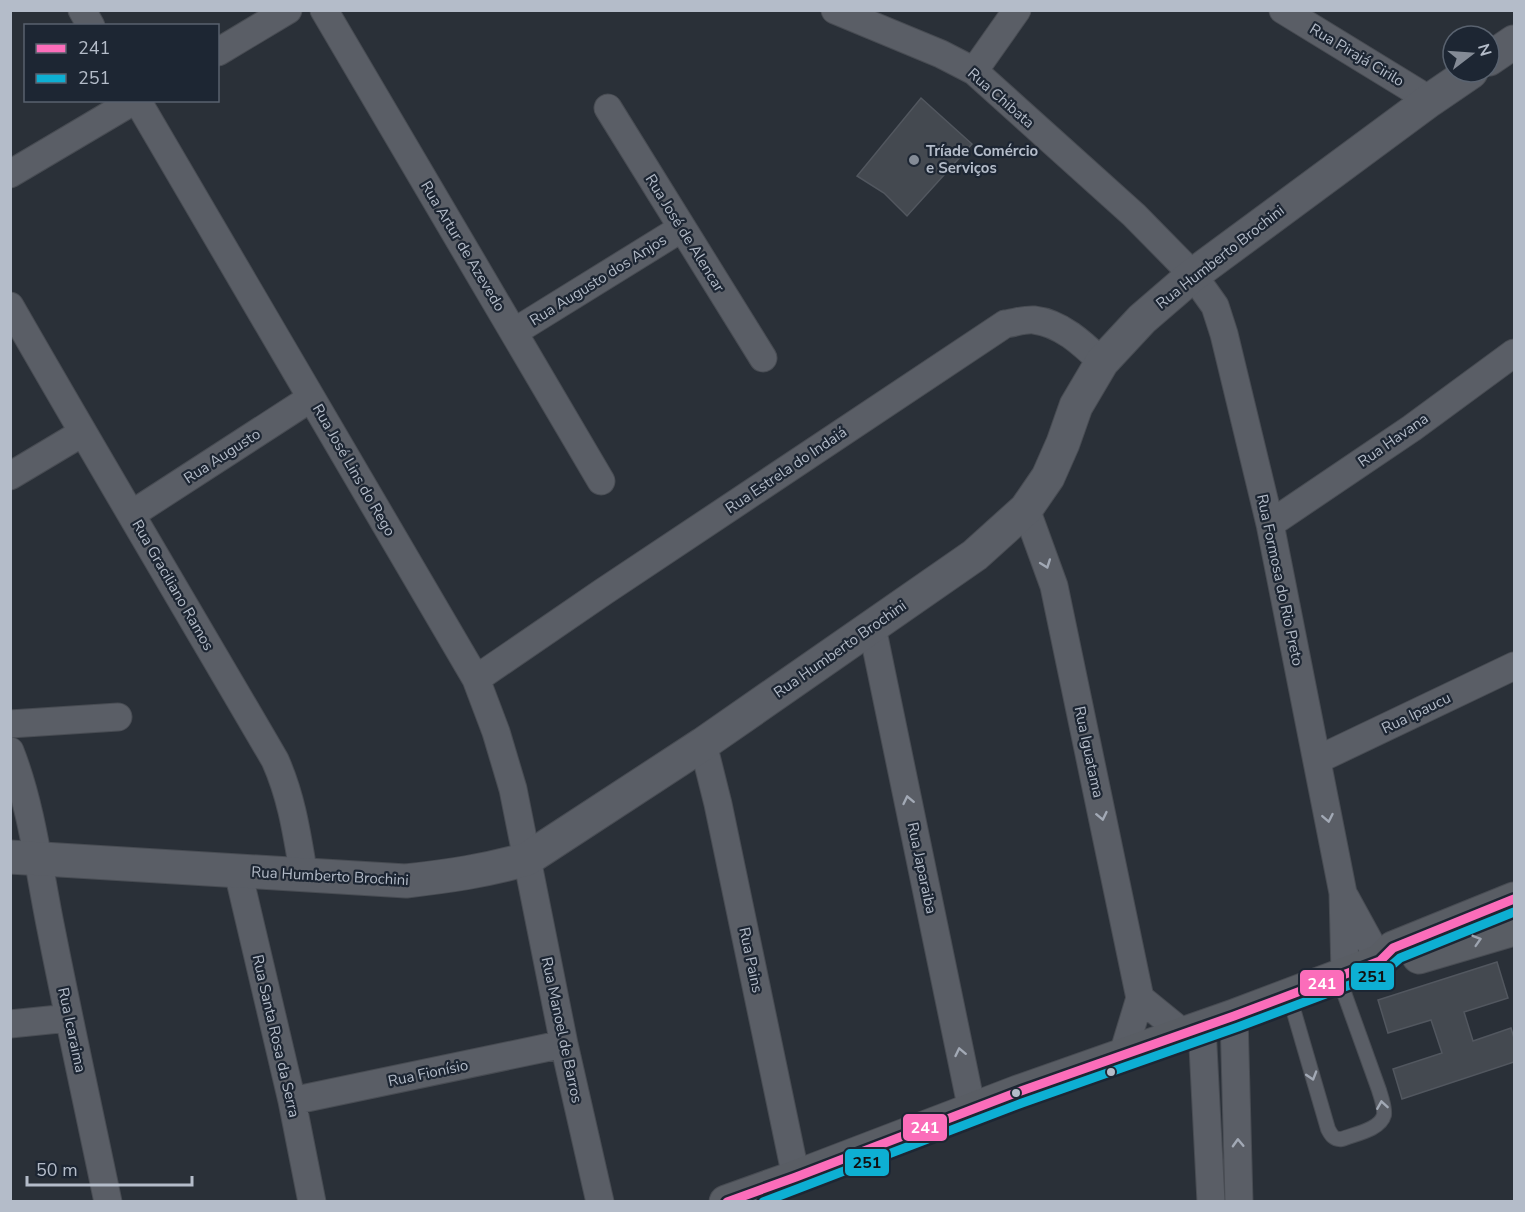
<svg xmlns="http://www.w3.org/2000/svg" width="1525" height="1212" font-family="'Nunito Sans',sans-serif">
<style>
.building{fill:#444950;stroke:#52575f;stroke-width:1.5}
.lines{fill:none;stroke-linecap:round;stroke-linejoin:round}
.service-casing{stroke:#484c53;stroke-width:16}
.minor-casing{stroke:#484c53;stroke-width:29}
.tertiary-casing{stroke:#484c53;stroke-width:35}
.secondary-casing{stroke:#484c53;stroke-width:35}
.service{stroke:#5a5e66;stroke-width:14}
.minor{stroke:#5a5e66;stroke-width:27}
.tertiary{stroke:#5a5e66;stroke-width:33}
.secondary{stroke:#595d64;stroke-width:33}
.bus-1-casing{stroke:#1d2633;stroke-width:14}
.bus-2-casing{stroke:#1d2633;stroke-width:14}
.bus-1{stroke:#fb6dba;stroke-width:9}
.bus-2{stroke:#0dafd3;stroke-width:9}
.oneway{stroke:#a2a9b5}
.oneway2{stroke:#9da4b0}
.poi-dot{fill:#848b96;stroke:#1d2633;stroke-width:2}
.bus-dot{fill:#b4bcc9;stroke:#1d2633;stroke-width:2}
.labels{text-anchor:middle;stroke-width:4.5;stroke-linejoin:round;paint-order:stroke}
.street-label{font-size:15px;fill:#b4bcc9;stroke:#1d2633}
.poi-label{font-size:15px;font-weight:bold;fill:#b4bcc9;stroke:#1d2633;text-anchor:start}
.line-badge{stroke:#1d2633;stroke-width:2}
.badge-label{font-size:16px;text-anchor:middle;font-weight:bold;fill:#fff}
.pale-badge-label{font-size:16px;text-anchor:middle;font-weight:bold;fill:#111}
</style>
<rect width="100%" height="100%" fill="#2a3038"/>
<path class="building" d="M921,98L972,144L907,216L884,193L857,176Z
M1497,962L1508,998L1464,1012L1473,1041L1511,1028L1514,1038V1062L1402,1099L1393,1069L1442,1053L1431,1020L1388,1033L1378,1000Z"/>
<g class="lines">
<defs>
<path id="service" d="M1289,995L1328,1129C1331,1135 1334,1140 1342,1139C1354,1134 1380,1130 1384,1115C1385,1107 1381,1097 1379,1090L1338,976"/>
<path id="minor" d="M82,10L91,26
M324,10L601,481
M835,10L941,54L974,71L1134,215L1193,275L1215,306L1224,334L1270,524L1343,893L1345,973
M1283,10L1430,100
M218,52L288,10
M974,71L1017,10
M137,100L476,679L496,732L513,789L564,1044L600,1202
M608,108L763,358
M10,174L135,100
M10,306C97,458 187,609 275,760C292,798 297,835 304,876
M514,332L682,228
M10,476L82,433
M1026,509L1054,586L1140,998L1123,1054
M132,514L311,398
M1270,524L1412,428L1514,353
M872,627L972,1110
M476,679L603,592L1005,324C1014,323 1025,319 1034,320C1061,323 1083,344 1102,362
M10,724L118,717
M703,744L718,804L796,1177
M10,751C32,807 39,870 51,929C69,1020 89,1111 108,1202
M1317,760L1514,666
M238,872L292,1101L312,1202
M1345,897L1380,961
M1140,998L1183,1033
M1234,1016L1239,1202
M10,1024L69,1018
M1202,1027L1211,1202
M292,1101L564,1044"/>
<path id="tertiary" d="M1489,59L1514,42
M10,857L406,881C449,876 485,871 527,859L703,744L975,555L1026,509L1048,477L1063,443L1076,406L1102,362L1142,319L1193,275L1430,100L1471,72"/>
<path id="secondary" d="M1419,957L1514,929
M726,1202L796,1177L1018,1092L1234,1016L1380,961L1393,948L1514,899"/>
</defs>
<use href="#service" class="service-casing"/>
<use href="#minor" class="minor-casing"/>
<use href="#tertiary" class="tertiary-casing"/>
<use href="#secondary" class="secondary-casing"/>
<use href="#service" class="service"/>
<use href="#minor" class="minor"/>
<use href="#tertiary" class="tertiary"/>
<use href="#secondary" class="secondary"/>
<defs>
<path id="bus-1" d="M727,1202L796,1177L1018,1092L1234,1016L1380,961L1393,948L1514,899"/>
<path id="bus-2" d="M763,1202L1022,1103L1238,1027L1384,972L1400,958L1514,912"/>
</defs>
<use href="#bus-1" class="bus-1-casing"/>
<use href="#bus-2" class="bus-2-casing"/>
<use href="#bus-1" class="bus-1"/>
<use href="#bus-2" class="bus-2"/>
</g>
<defs><path id="oneway-chevron" d="M-2-3.5L2.5 0L-2 3.5" fill="none" stroke-width="1.6" stroke-linecap="round" stroke-linejoin="round" transform="scale(1.5)"/></defs>
<g class="oneway">
<use href="#oneway-chevron" transform="translate(1046 564) rotate(70)"/>
<use href="#oneway-chevron" transform="translate(908 800) rotate(-102)"/>
<use href="#oneway-chevron" transform="translate(1102 816) rotate(78)"/>
<use href="#oneway-chevron" transform="translate(1328 818) rotate(79)"/>
<use href="#oneway-chevron" transform="translate(960 1052) rotate(-102)"/>
<use href="#oneway-chevron" transform="translate(1312 1076) rotate(73)"/>
<use href="#oneway-chevron" transform="translate(1382 1105) rotate(-99)"/>
<use href="#oneway-chevron" transform="translate(1238 1143) rotate(-92)"/>
</g>
<use class="oneway2" href="#oneway-chevron" transform="translate(1477 940) rotate(-17)"/>
<circle class="poi-dot" cx="914" cy="160" r="6"/>
<g class="bus-dot">
<circle cx="1111" cy="1072" r="5"/>
<circle cx="1016" cy="1093" r="5"/>
</g>
<g class="labels">
<g class="street-label">
<text transform="translate(1357 55) rotate(31)" y="5">Rua Pirajá Cirilo</text>
<text transform="translate(1001 98) rotate(41)" y="5">Rua Chibata</text>
<text transform="translate(685 233) rotate(58)" y="5">Rua José de Alencar</text>
<text transform="translate(463 246) rotate(59)" y="5">Rua Artur de Azevedo</text>
<text transform="translate(1220 257) rotate(-38)" y="5">Rua Humberto Brochini</text>
<text transform="translate(598 280) rotate(-32)" y="5">Rua Augusto dos Anjos</text>
<text transform="translate(1393 440) rotate(-35)" y="5">Rua Havana</text>
<text transform="translate(222 456) rotate(-33)" y="5">Rua Augusto</text>
<text transform="translate(354 470) rotate(60)" y="5">Rua José Lins do Rego</text>
<text transform="translate(786 470) rotate(-34)" y="5">Rua Estrela do Indaiá</text>
<text transform="translate(1280 580) rotate(78)" y="5">Rua Formosa do Rio Preto</text>
<text transform="translate(173 585) rotate(60)" y="5">Rua Graciliano Ramos</text>
<text transform="translate(840 649) rotate(-35)" y="5">Rua Humberto Brochini</text>
<text transform="translate(1416 713) rotate(-26)" y="5">Rua Ipaucu</text>
<text transform="translate(1089 752) rotate(78)" y="5">Rua Iguatama</text>
<text transform="translate(922 868) rotate(78)" y="5">Rua Japaraiba</text>
<text transform="translate(330 876) rotate(3)" y="5">Rua Humberto Brochini</text>
<text transform="translate(751 960) rotate(78)" y="5">Rua Pains</text>
<text transform="translate(72 1030) rotate(78)" y="5">Rua Icaraima</text>
<text transform="translate(562 1030) rotate(78)" y="5">Rua Manoel de Barros</text>
<text transform="translate(276 1036) rotate(77)" y="5">Rua Santa Rosa da Serra</text>
<text transform="translate(428 1073) rotate(-12)" y="5">Rua Fionísio</text>
</g>
<g class="poi-label">
<text x="926" y="156">Tríade Comércio<tspan x="926" dy="17">e Serviços</tspan></text>
</g>
</g>
<g class="line-badge">
<rect x="1350" y="962" width="45" height="29" rx="6" fill="#0dafd3"/>
<rect x="1299" y="969" width="46" height="28" rx="6" fill="#fb6dba"/>
<rect x="902" y="1113" width="46" height="29" rx="6" fill="#fb6dba"/>
<rect x="844" y="1148" width="46" height="29" rx="6" fill="#0dafd3"/>
</g>
<g class="badge-label">
<text x="1322" y="989">241</text>
<text x="925" y="1133">241</text>
</g>
<g class="pale-badge-label">
<text x="1372" y="982">251</text>
<text x="867" y="1168">251</text>
</g>
<rect width="1525" height="1212" fill="none" stroke="#b4bcc9" stroke-width="24"/>
<rect x="24" y="24" width="195" height="78" fill="#1d2633" stroke="#59626f" stroke-width="1.5"/>
<rect x="36" y="44" width="30" height="9" fill="#fb6dba" stroke="#59626f" stroke-width="1.5"/>
<text x="78" y="54" font-size="18" fill="#b4bcc9">241</text>
<rect x="36" y="74" width="30" height="9" fill="#0dafd3" stroke="#59626f" stroke-width="1.5"/>
<text x="78" y="84" font-size="18" fill="#b4bcc9">251</text>
<g transform="translate(1471 54) rotate(73)"><circle r="28" fill="#1d2633" stroke="#59626f" stroke-width="1.5"/>
<path d="M0-4.5L10 22L0 15L-10 22Z" fill="#848b96"/>
<text y="-9" font-size="16" font-weight="bold" text-anchor="middle" fill="#b4bcc9">N</text>
</g>
<path d="M27 1176v9h165v-9" fill="none" stroke="#b4bcc9" stroke-width="3"/>
<text x="36" y="1176" font-size="18" fill="#b4bcc9" stroke="#1d2633" stroke-width="4.5" paint-order="stroke">50 m</text>
</svg>
